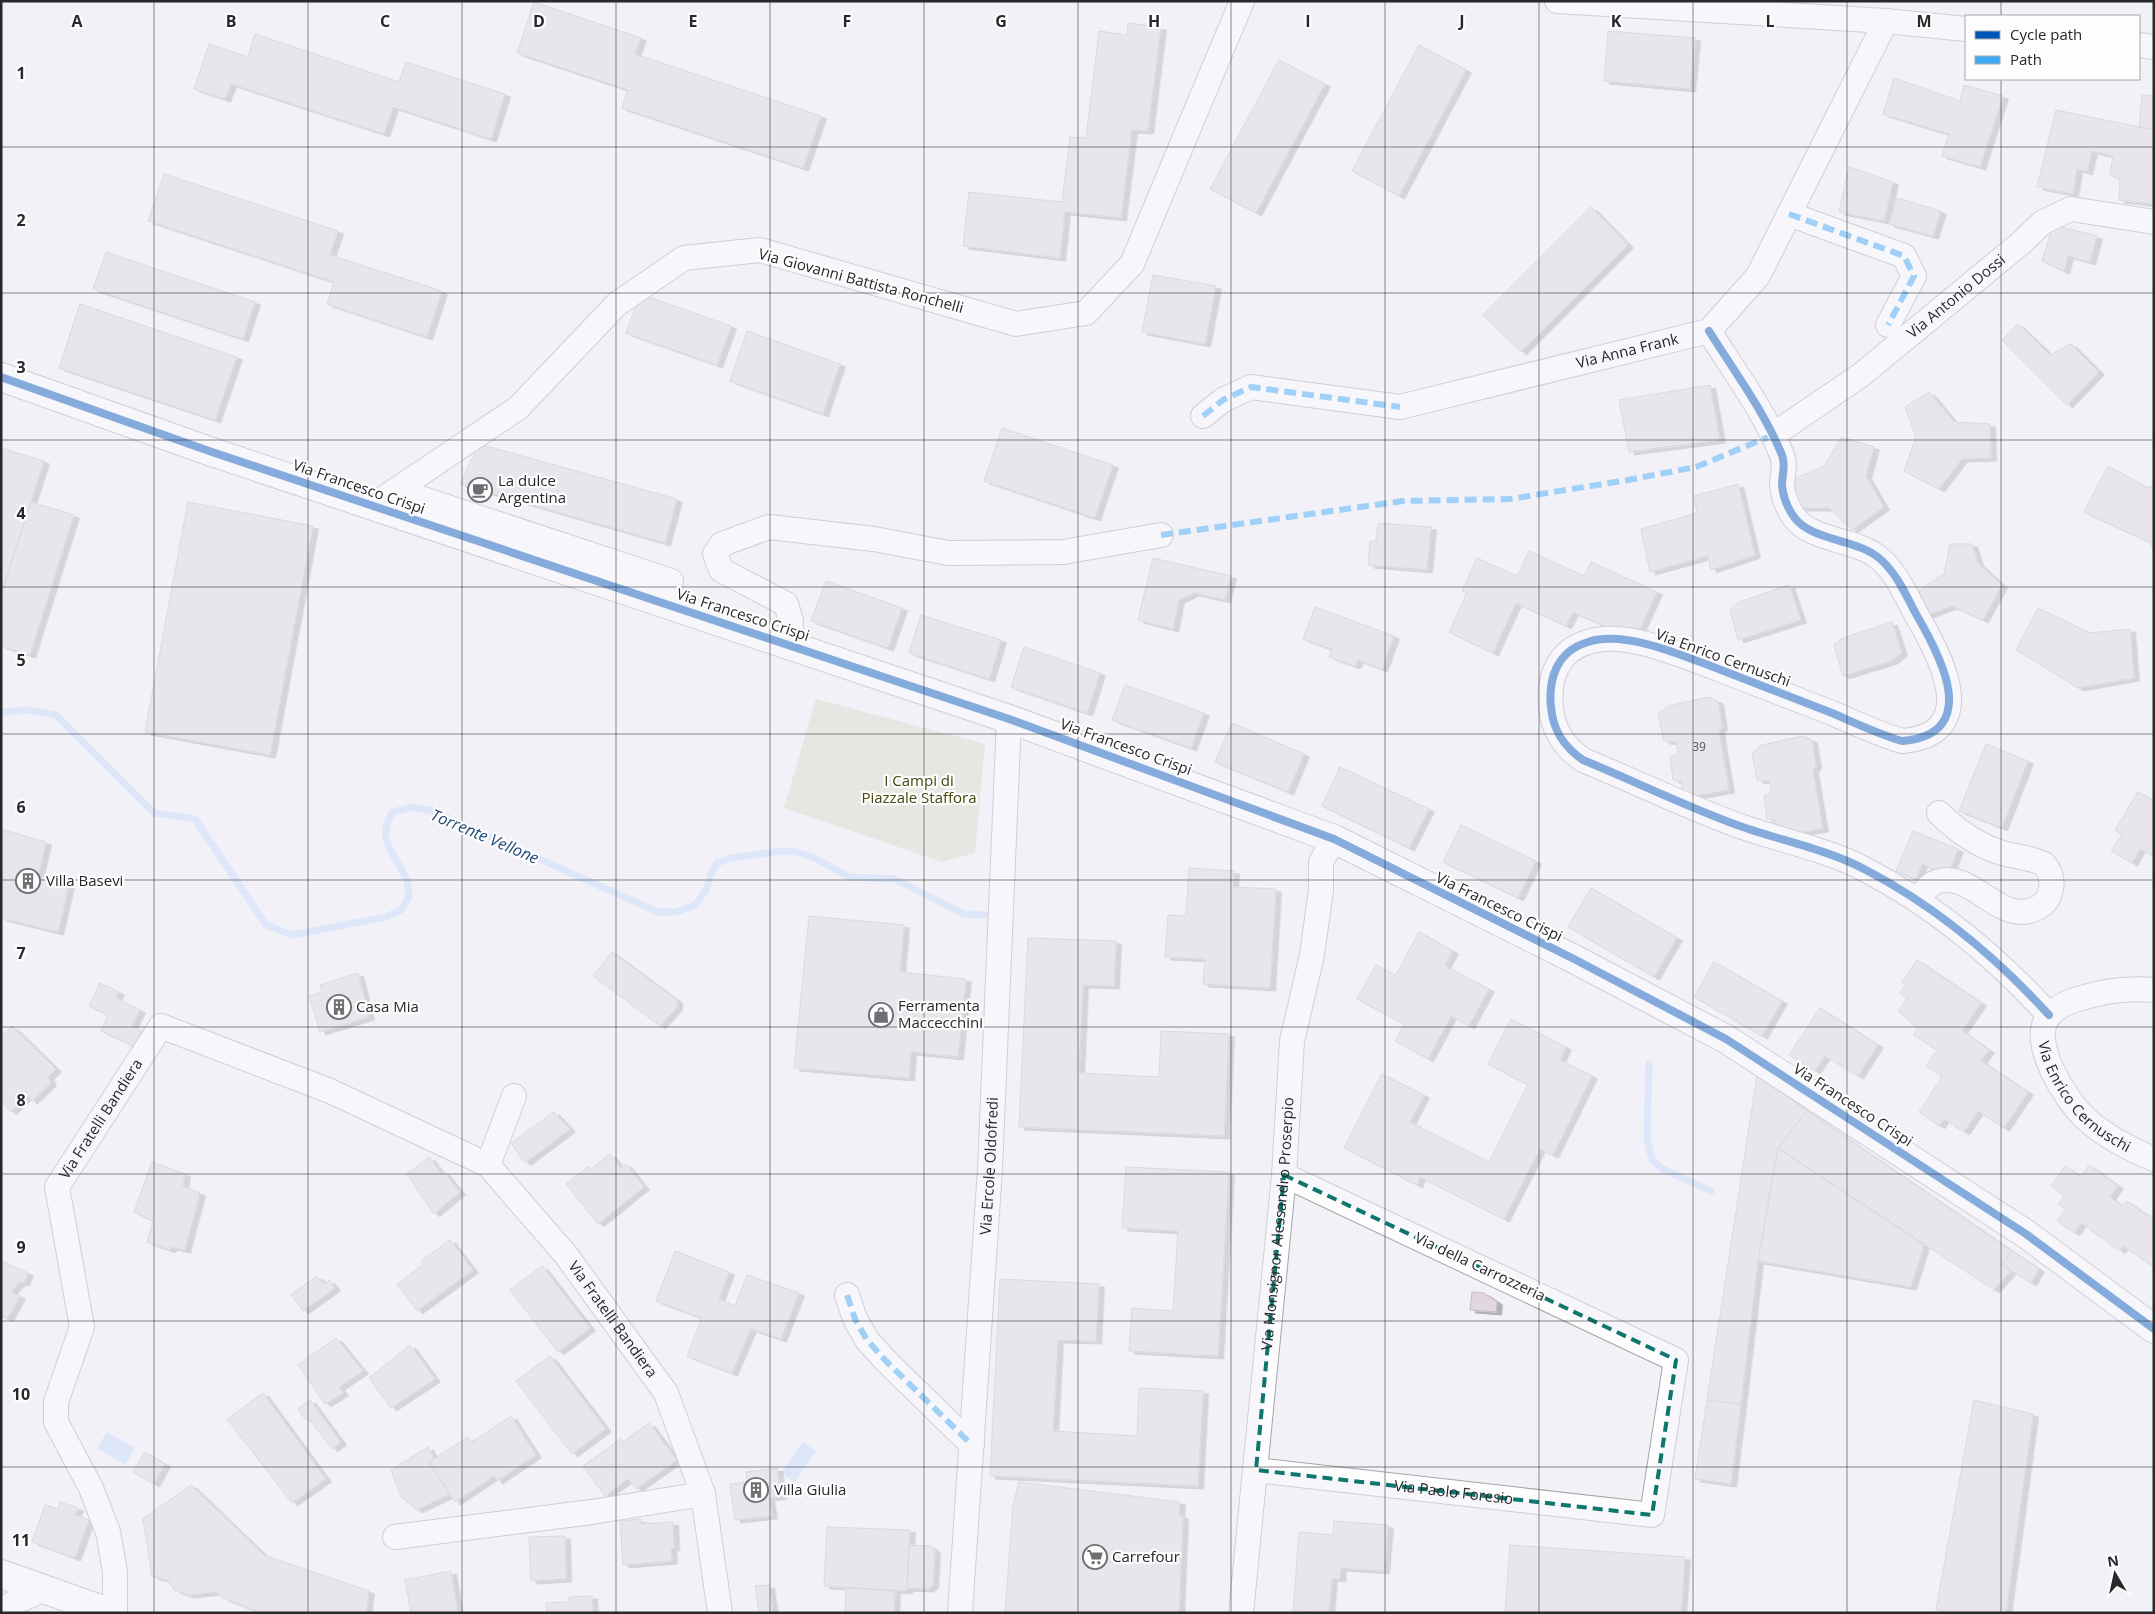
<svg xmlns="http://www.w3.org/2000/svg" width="2155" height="1614" font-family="'Open Sans',sans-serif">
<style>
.green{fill:#d9dac8}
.water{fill:#c6dcfa}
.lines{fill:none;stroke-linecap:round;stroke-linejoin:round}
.stream{stroke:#c6dcfa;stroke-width:7}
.building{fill:#e1d8df;stroke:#bfbdc1;filter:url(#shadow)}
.street-casing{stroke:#a6a6aa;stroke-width:26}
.secondary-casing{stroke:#a6a6aa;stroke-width:30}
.primary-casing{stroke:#a6a6aa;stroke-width:30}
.street{stroke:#fdfdfe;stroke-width:24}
.secondary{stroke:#fdfdfe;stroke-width:28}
.primary{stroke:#fdfdfe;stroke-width:28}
.quiet{stroke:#3fa9f5;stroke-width:6;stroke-dasharray:12 6;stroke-linecap:butt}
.cycleway-casing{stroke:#fdfdfd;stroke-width:11}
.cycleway{stroke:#0057b8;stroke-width:8}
.marked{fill:none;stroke:#0f766e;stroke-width:4;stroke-dasharray:10 6;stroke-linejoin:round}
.grid{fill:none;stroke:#28282c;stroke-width:1;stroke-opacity:0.55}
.labels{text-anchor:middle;stroke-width:4.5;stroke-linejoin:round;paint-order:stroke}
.number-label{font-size:12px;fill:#57555a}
.street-label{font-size:15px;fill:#28282c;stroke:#fdfdfd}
.poi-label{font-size:15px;fill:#28282c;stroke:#fdfdfd;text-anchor:start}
.park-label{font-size:15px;fill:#46470d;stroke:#fdfdfd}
.water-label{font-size:16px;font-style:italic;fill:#20497b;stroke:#fdfdfd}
.grid-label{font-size:16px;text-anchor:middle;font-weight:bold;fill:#28282c;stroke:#fdfdfd;stroke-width:4.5;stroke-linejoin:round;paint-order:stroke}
</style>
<defs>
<filter id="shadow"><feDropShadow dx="5.5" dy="3" stdDeviation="0" flood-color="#0004"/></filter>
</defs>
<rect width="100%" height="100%" fill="#f1f1f7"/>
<path class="green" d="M816,699L985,744L975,853L942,862L784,808Z"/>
<path class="water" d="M107,1432L135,1448L125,1465L97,1448Z
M803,1442L816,1451L795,1482L781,1473Z"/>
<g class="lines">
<path class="stream" d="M1,712L28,710L56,715L154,813L195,819L266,925L292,935L386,917L401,910L409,897C409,892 408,886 407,881C398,855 373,842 393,812L413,807L432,811L658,912H676L695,905L707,889L711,873L717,863L731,858L781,851L796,852L815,858L849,877L895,879L964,914L986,915
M1649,1064L1647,1139L1652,1160L1663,1169L1711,1191"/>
</g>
<path class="building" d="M534,2L641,38L635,54L821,116L803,168L622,108L628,90L517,53Z
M1128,23L1161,27L1148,131L1132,130L1121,218L1065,212L1060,258L963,246L969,192L1062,202L1070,137L1086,138L1099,31L1127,35Z
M1608,31L1695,38L1690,89L1604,81Z
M255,34L399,82L406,62L505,94L491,139L393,107L384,134L231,84L225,99L194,89L209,44L248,57Z
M1419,45L1466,70L1399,196L1352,171Z
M1279,60L1325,84L1256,213L1210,189Z
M1894,78L1960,101L1964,85L2003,96L1980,167L1942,156L1949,134L1883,114Z
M2142,95L2154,96V130L2139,127Z
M2056,110L2154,130V204L2119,200L2120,179L2110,175L2113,156L2092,151L2087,172L2077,169L2073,194L2037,187Z
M1849,167L1893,182L1884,221L1839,212Z
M164,174L338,231L330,255L442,291L427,337L327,304L334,282L148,221Z
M1897,198L1941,211L1933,236L1889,224Z
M1591,207L1628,245L1521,352L1483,315Z
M2053,225L2097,236L2090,262L2068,256L2064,271L2042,261Z
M106,252L255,302L243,339L93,289Z
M1153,275L1216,286L1205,344L1142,332Z
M640,294L731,326L717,365L626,333Z
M80,304L237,357L215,420L59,368Z
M2018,324L2050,355L2071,344L2099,372L2067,405L2002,340Z
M747,331L840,364L823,414L730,381Z
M1710,385L1720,440L1629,452L1619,400Z
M1929,392L1954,422L1990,424L1991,458L1962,459L1939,489L1904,471L1916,437L1905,407Z
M1002,428L1113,465L1095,518L984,481Z
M1842,437L1874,447L1866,476L1884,507L1852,530L1829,508H1795L1792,480L1824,466Z
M479,444L677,499L665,543L460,484Z
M1,448L44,461L1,595Z
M2108,466L2148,488L2154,485V550L2149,542L2084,512Z
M1738,484L1755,555L1711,570L1708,556L1650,572L1641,529L1697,513L1694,496Z
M31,502L74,515L30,655L1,646V595Z
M188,502L313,526L270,755L145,732Z
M1378,523L1431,527L1427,570L1368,565L1370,541H1376Z
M1950,544H1972L1978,563L2002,585L1983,620L1952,606L1925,616L1913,594L1944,574Z
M1529,551L1584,576L1591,562L1657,592L1635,640L1573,612L1566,626L1516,603L1493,653L1449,632L1467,593L1462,591L1477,558L1517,576Z
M1153,558L1231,576L1225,600L1194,593L1179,600L1173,629L1138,620Z
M826,581L902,608L888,648L811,621Z
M1789,585L1801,620L1738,640L1730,610L1739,602Z
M1315,607L1394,636L1382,669L1358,660L1355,666L1329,657L1332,649L1303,639Z
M2038,608L2090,633L2130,629L2134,678L2078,688L2016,650Z
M921,615L1001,640L989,679L909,653Z
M1892,622L1902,653L1892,661L1843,676L1834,645L1843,638Z
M1024,647L1100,673L1087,713L1011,687Z
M1125,685L1204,713L1191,748L1112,720Z
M1709,697L1718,701L1722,727L1719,731L1729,790L1684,798L1681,781L1673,780L1670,757L1678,753L1676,742L1664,741L1658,714L1668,706Z
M1232,723L1304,754L1288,792L1215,762Z
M1803,736L1812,740L1816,766L1813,770L1823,829L1778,836L1775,820L1767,819L1764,796L1772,791L1770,781L1757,780L1752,753L1762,745Z
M1986,744L2028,761L2002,828L1959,811Z
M1340,767L1429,809L1409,848L1322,806Z
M2138,792L2154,801V856L2140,849L2132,863L2111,851L2122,834L2115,830Z
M1461,825L1536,861L1518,898L1443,862Z
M1,829L46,842L38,877L69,885L58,932L1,918Z
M1913,831L1958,849L1948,875L1922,864L1916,879L1896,871Z
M1189,868L1234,871L1233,887L1276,889L1270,988L1203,984L1205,959L1165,957L1168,915L1186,916Z
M1591,888L1677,938L1654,977L1568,927Z
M809,916L904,925L900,972L966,979L958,1057L911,1052L909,1078L794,1068Z
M1419,932L1453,951L1445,966L1489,989L1469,1026L1451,1016L1428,1059L1395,1041L1404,1024L1357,999L1376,965L1396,975Z
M1028,938L1116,941L1114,986L1083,985L1079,1073L1159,1077L1161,1031L1229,1034L1224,1136L1019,1127Z
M612,952L677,1000V1007L660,1026L593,976Z
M1917,960L1981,1003L1962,1031L1989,1050L1981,1061L2028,1092L2004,1128L1978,1111L1964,1132L1944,1119L1939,1126L1919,1112L1942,1077L1926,1066L1937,1050L1913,1035L1918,1029L1898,1011L1907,998L1900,993L1906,984L1902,982Z
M1714,962L1782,1001L1762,1036L1694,997Z
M358,973L369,1017L320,1032L309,996L322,992L320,985Z
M100,983L119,992L116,998L140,1010L132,1026L142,1031L135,1047L101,1031L108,1015L89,1006Z
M1820,1008L1878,1045L1858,1076L1825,1056L1815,1071L1789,1055Z
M1511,1019L1566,1047L1560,1060L1592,1076L1553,1155L1540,1149L1504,1219L1420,1177L1417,1185L1344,1148L1382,1074L1424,1095L1410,1122L1489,1162L1528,1085L1488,1064Z
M12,1026L56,1069L48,1077L51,1083L32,1101L27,1096L11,1112L1,1101V1034L3,1035Z
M1757,1075L1807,1111L1778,1148L1758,1261L1741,1404L1707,1400Z
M1807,1111L2012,1251L2002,1265L2011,1271L1994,1290L1778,1148Z
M554,1112L570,1129L525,1163L511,1143Z
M1778,1148L1924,1245L1911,1287L1758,1261Z
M610,1154L621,1168L626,1164L644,1187L598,1224L566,1184L589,1166L591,1169Z
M429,1157L441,1173L444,1172L460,1192L434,1214L407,1174Z
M152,1162L185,1174L183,1186L200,1193L185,1250L172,1247L170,1250L147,1242L153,1221L134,1212Z
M2089,1165L2118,1186L2110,1197L2122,1206L2127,1201L2149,1217L2154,1214V1267L2123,1246L2120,1251L2081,1223L2074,1233L2057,1221L2066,1209L2058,1204L2064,1196L2051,1186L2065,1166L2081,1177Z
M1126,1167L1229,1172L1218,1356L1129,1351L1132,1308L1173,1311L1178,1231L1122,1228Z
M450,1240L473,1270L417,1311L397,1284L423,1265L421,1261Z
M675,1251L729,1272L719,1299L735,1306L747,1275L799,1293L781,1339L751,1329L732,1373L687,1356L702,1318L656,1301Z
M2012,1251L2039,1269L2031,1283L2002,1265Z
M1,1261L28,1273L24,1283L20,1282L11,1292L20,1296L8,1318L1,1316Z
M542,1266L590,1328L558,1352L510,1290Z
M317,1276L324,1284L329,1280L335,1288L303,1311L291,1295Z
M1000,1279L1099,1284L1096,1341L1058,1340L1053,1431L1137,1436L1139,1388L1203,1391L1198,1486L990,1476Z
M1472,1292L1484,1293L1497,1302L1496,1312L1470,1310Z
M336,1338L363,1371L339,1387L343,1393L325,1404L298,1365Z
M410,1345L435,1379L391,1408L369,1378Z
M550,1356L606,1429L572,1454L516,1381Z
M263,1393L326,1479L292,1503L227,1419Z
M310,1400L341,1442L332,1449L308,1417L305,1419L298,1409Z
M1707,1400L1741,1404L1731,1484L1695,1479Z
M1974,1400L2033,1414L2006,1613H1952L1936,1610Z
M511,1416L536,1455L497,1481L494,1476L455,1502L429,1462L468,1437L472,1442Z
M649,1423L677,1460L636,1489L628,1479L605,1496L583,1466L621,1439L623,1442Z
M428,1447L434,1458L429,1462L450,1494L417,1510L401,1497L391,1470Z
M145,1452L165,1464L154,1484L133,1472Z
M777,1468L781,1496L769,1498L772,1516L735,1520L730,1484L747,1482L746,1472Z
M1019,1482L1180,1502L1179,1515L1183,1516L1179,1613H1005L1013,1505Z
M191,1485L264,1555L369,1591L366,1613H262L223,1598L216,1592L188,1595L174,1590L169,1581L152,1576L143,1519Z
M60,1502L78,1508L75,1515L89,1520L75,1558L32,1542L45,1505L58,1509Z
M641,1519V1524L673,1522L674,1548H671L672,1561L623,1565L620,1521Z
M1334,1521L1388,1525L1384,1571L1341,1568L1340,1579L1332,1578L1329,1612L1335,1613L1293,1611L1299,1532L1333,1535Z
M827,1527L910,1530L907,1591L824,1586Z
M565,1536L566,1579L531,1581L529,1537Z
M909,1545L931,1546L935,1550L933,1585L928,1589L907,1588Z
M1510,1545L1685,1557L1681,1613H1505Z
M451,1571L458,1613H411L405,1580Z
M769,1585L773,1613H759L755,1586Z
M846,1588L895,1591L894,1613H845Z
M592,1596L593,1613H547L546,1603L568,1602L569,1597Z"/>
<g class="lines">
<defs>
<g id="street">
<path d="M1557,1L1886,21L1966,29"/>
<path d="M2139,45L2154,47"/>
<path d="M1789,214L1904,256L1914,276L1888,325"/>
<path d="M1709,331C1734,371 1764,411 1782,455C1786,465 1782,475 1782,485C1783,497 1787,507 1794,517C1811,541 1857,539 1879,558C1896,572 1906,595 1916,614C1940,655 1983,734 1902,741C1878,734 1855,723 1832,713C1793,698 1755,683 1716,668C1681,655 1625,630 1588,642C1557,651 1548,679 1551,707C1553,731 1564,747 1583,760C1634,781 1685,806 1737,825C1778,840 1827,849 1866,870C1935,906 1997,958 2049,1015"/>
<path id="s1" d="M1203,416L1223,400L1251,387L1400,407L1709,331L1758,276L1886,21"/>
<path id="s2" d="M1773,435L1861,375L2021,243L2043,222L2071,209L2154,222"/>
<path d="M396,490L671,581L666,604"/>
<path d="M372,506L518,408L617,304L684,258L760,250L1016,324L1086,313L1132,264L1242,1"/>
<path d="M790,644L791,621L786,604L721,570L715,554L722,544L769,527L874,539L948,553L1063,552L1161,535"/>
<path d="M1918,901C1925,889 1932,880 1947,880C1979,880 2004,927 2039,907C2046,903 2050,896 2051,888C2053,878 2050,871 2044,864C2032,858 2019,857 2006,854C1980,847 1958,832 1939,813"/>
<path id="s3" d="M2154,990C2131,988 2108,990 2085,997C2073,1000 2057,1005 2049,1016C2028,1041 2066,1100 2085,1118C2103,1135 2131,1150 2154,1159"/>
<path d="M488,1165L514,1096"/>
<path d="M847,1295L855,1319L867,1340L886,1361L972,1445"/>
<path id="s4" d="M1256,1470L1652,1515L1676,1360L1284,1175"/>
<path d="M395,1537L592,1512L703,1494"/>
<path d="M1,1609L44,1589"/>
<path id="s5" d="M115,1613V1572L108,1532L91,1488L56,1422V1402L82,1327L57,1187L161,1026L330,1091L488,1165L566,1255L666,1393L703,1494L720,1613"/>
<path id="s6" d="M960,1613L990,1169L1009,719"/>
<path id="s7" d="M1241,1613L1284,1175L1292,1041L1312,955L1321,890V862L1334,839"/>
</g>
<path id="secondary" d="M1,377L209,451L1009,719L1334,839L1574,959L1726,1039L2026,1234L2154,1329"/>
<path id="primary" d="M1,1574L111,1613"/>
</defs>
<use href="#street" class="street-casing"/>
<use href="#secondary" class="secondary-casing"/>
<use href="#primary" class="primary-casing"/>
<use href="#street" class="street"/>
<use href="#secondary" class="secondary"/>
<use href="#primary" class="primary"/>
<path class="quiet" d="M1789,214L1904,256L1914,276L1888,325
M1203,416L1223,400L1251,387L1400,407
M1161,535L1403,501L1510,499L1628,480L1696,467L1773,435
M847,1295L855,1319L867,1340L886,1361L972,1445"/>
<defs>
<path id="cycleway" d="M1709,331C1734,371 1764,411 1782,455C1786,465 1782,475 1782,485C1783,497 1787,507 1794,517C1811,541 1857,539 1879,558C1896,572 1906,595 1916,614C1940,655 1983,734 1902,741C1878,734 1855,723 1832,713C1793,698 1755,683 1716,668C1681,655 1625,630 1588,642C1557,651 1548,679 1551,707C1553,731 1564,747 1583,760C1634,781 1685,806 1737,825C1778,840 1827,849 1866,870C1935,906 1997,958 2049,1015
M1,377L209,451L1009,719L1334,839L1574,959L1726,1039L2026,1234L2154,1329"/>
</defs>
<use href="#cycleway" class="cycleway-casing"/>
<use href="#cycleway" class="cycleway"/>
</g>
<path d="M0 0H2155V1614H0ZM1284,1175L1676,1360L1652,1515L1256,1470Z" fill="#f1f1f7" fill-opacity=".55" fill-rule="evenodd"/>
<path class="marked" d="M1284,1175L1676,1360L1652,1515L1256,1470Z"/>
<path class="grid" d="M154,1V1613M308,1V1613M462,1V1613M616,1V1613M770,1V1613M924,1V1613M1078,1V1613M1231,1V1613M1385,1V1613M1539,1V1613M1693,1V1613M1847,1V1613M2001,1V16M2001,79V1613M1,147H2154M1,293H2154M1,440H2154M1,587H2154M1,734H2154M1,880H2154M1,1027H2154M1,1174H2154M1,1321H2154M1,1467H2154"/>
<defs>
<symbol id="cafe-ring" viewBox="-11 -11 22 22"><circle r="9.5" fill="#fdfdfd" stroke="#6e6e73" stroke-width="1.5"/><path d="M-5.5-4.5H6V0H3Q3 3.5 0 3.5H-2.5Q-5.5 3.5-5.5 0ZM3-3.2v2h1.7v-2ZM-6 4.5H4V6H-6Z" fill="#6e6e73"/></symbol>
<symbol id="building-ring" viewBox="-11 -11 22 22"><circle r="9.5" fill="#fdfdfd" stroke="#6e6e73" stroke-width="1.5"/><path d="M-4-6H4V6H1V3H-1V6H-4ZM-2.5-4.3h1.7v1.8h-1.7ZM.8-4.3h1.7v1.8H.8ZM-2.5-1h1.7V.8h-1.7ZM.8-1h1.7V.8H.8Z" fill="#6e6e73"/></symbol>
<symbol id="shop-ring" viewBox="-11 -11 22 22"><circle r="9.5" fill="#fdfdfd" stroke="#6e6e73" stroke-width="1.5"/><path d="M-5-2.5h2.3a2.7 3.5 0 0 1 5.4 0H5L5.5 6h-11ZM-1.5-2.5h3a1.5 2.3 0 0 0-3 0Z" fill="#6e6e73"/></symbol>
<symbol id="supermarket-ring" viewBox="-11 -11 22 22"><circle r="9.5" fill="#fdfdfd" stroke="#6e6e73" stroke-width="1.5"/><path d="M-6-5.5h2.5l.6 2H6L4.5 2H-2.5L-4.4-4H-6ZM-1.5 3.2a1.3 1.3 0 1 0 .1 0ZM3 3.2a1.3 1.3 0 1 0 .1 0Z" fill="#6e6e73"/></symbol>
</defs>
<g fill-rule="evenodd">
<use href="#cafe-ring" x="466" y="476" width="28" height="28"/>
<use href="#building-ring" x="14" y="867" width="28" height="28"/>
<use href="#building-ring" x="325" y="993" width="28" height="28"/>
<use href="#shop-ring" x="867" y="1001" width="28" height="28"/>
<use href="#building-ring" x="742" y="1476" width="28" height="28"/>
<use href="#supermarket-ring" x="1081" y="1543" width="28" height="28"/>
</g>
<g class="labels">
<g class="number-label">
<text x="1699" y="751">39</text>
</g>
<g class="street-label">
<text transform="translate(861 281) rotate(15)" y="5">Via Giovanni Battista Ronchelli</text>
<text dy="5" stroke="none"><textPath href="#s2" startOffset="230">Via Antonio Dossi</textPath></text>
<text dy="5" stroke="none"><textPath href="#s1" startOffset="441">Via Anna Frank</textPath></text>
<text transform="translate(359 487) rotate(19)" y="5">Via Francesco Crispi</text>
<text transform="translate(743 615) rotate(18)" y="5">Via Francesco Crispi</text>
<text transform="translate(1723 658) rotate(20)" y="5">Via Enrico Cernuschi</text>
<text transform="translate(1126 747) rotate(20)" y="5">Via Francesco Crispi</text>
<text transform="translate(1499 907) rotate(26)" y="5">Via Francesco Crispi</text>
<text dy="5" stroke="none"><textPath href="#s3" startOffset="209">Via Enrico Cernuschi</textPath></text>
<text transform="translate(1853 1105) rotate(33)" y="5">Via Francesco Crispi</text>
<text dy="5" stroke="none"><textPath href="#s5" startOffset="526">Via Fratelli Bandiera</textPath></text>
<text dy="5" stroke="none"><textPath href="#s6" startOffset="448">Via Ercole Oldofredi</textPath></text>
<text dy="5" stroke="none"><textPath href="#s7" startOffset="391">Via Monsignor Alessandro Proserpio</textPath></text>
<text transform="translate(1480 1267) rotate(25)" y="5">Via della Carrozzeria</text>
<text dy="5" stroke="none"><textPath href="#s5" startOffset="1191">Via Fratelli Bandiera</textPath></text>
<text dy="5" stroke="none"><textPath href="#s4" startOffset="199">Via Paolo Foresio</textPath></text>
</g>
<g class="poi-label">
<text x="498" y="486">La dulce<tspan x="498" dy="17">Argentina</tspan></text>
<text x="46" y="886">Villa Basevi</text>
<text x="898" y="1011">Ferramenta<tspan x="898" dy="17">Maccecchini</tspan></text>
<text x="356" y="1012">Casa Mia</text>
<text x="774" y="1495">Villa Giulia</text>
<text x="1112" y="1562">Carrefour</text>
</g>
<g class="park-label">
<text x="919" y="786">I Campi di<tspan x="919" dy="17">Piazzale Staffora</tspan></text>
</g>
<g class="water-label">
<text transform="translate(485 836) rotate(23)" y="6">Torrente Vellone</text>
</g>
</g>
<g class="grid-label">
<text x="77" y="27">A</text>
<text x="231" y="27">B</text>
<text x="385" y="27">C</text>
<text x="539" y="27">D</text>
<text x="693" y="27">E</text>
<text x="847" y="27">F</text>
<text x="1001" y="27">G</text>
<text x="1154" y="27">H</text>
<text x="1308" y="27">I</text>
<text x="1462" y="27">J</text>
<text x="1616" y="27">K</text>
<text x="1770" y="27">L</text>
<text x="1924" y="27">M</text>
<text x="21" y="79">1</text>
<text x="21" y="226">2</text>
<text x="21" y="373">3</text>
<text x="21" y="519">4</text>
<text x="21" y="666">5</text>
<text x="21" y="813">6</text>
<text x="21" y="959">7</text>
<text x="21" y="1106">8</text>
<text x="21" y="1253">9</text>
<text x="21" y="1400">10</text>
<text x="21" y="1546">11</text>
</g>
<rect width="2155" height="1614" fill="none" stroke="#28282c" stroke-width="5"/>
<rect x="1965" y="15" width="175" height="65" fill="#fdfdfd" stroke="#a8a8a9"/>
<rect x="1975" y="31" width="25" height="8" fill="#0057b8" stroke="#a8a8a9"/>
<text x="2010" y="40" font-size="15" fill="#28282c">Cycle path</text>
<rect x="1975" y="56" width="25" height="8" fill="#3fa9f5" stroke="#a8a8a9"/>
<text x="2010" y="65" font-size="15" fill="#28282c">Path</text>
<g transform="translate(2115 1574) rotate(351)" stroke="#fdfdfd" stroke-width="4" paint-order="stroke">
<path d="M0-4L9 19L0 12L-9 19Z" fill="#28282c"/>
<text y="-8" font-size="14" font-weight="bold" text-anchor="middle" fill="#28282c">N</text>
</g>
</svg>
